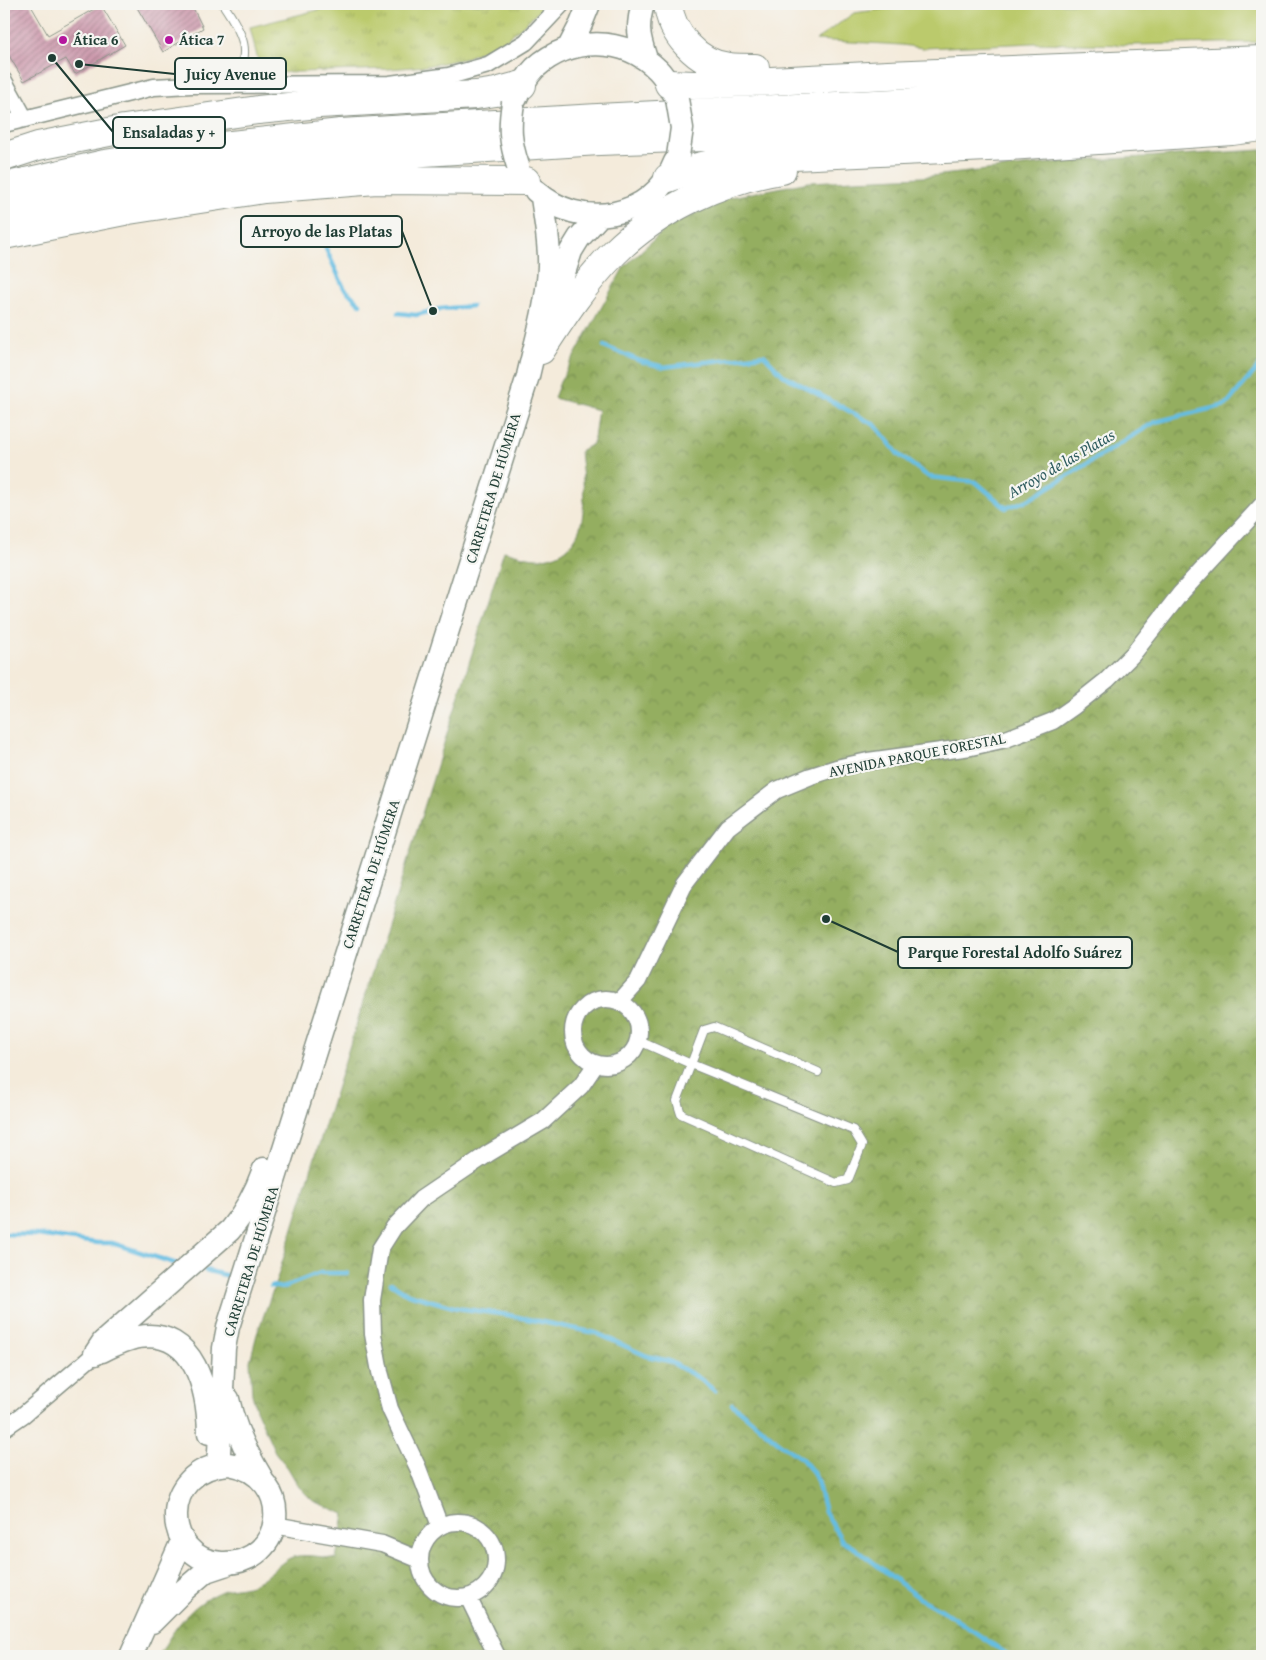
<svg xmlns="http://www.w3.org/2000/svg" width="1266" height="1660" font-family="'Gentium Book Plus',serif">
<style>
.grass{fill:#bbca6c;stroke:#6d8450}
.forest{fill:url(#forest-crowns);stroke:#5a764a}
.park{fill:url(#park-tufts);stroke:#6d8450}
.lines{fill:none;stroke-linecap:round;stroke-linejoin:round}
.stream{stroke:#65bde2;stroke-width:4.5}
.building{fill:url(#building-hatch)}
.lane-casing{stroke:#8a9488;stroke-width:10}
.street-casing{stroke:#8a9488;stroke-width:19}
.secondary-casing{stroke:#8a9488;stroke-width:25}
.highway-casing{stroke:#8a9488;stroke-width:30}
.lane{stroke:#fff;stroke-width:8}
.street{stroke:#fff;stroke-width:16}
.secondary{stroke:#fff;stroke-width:22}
.highway{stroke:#fff;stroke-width:28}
.secondary-bridge-casing{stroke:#8a9488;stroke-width:25;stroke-linecap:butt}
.secondary-bridge{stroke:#fff;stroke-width:22}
.poi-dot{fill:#b5179e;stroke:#f6f6f2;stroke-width:2}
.labels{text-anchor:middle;stroke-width:4.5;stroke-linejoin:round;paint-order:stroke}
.poi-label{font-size:15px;font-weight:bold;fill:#1f3d34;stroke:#f6f6f2;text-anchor:start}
.street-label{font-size:15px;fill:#1f3d34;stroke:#f6f6f2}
.water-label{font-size:16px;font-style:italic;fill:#305d60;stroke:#f6f6f2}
.leader{fill:none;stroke:#1f3d34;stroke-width:2}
.callout-dot{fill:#1f3d34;stroke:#f6f6f2;stroke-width:2}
.callout{fill:#f6f6f2;stroke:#1f3d34;stroke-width:2}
.callout-label{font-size:16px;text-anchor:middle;font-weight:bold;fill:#1f3d34}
</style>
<defs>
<pattern id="forest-crowns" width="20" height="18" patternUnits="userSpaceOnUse" patternTransform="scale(1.25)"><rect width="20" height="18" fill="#94ae60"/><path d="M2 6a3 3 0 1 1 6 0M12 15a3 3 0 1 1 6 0" fill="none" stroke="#788f50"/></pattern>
<pattern id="park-tufts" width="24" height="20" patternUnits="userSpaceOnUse" patternTransform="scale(1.25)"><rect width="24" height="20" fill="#bbca6c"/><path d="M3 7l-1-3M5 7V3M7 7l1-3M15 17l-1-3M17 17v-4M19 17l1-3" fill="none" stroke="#a0ae5e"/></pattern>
<pattern id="building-hatch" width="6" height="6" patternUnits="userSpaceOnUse" patternTransform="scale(1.25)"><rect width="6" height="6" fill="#cd9aad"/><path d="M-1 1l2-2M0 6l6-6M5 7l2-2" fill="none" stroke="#a67f8e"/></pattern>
</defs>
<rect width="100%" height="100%" fill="#f6f6f2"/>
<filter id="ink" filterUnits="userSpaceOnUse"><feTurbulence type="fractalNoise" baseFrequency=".02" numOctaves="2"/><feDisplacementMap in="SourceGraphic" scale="10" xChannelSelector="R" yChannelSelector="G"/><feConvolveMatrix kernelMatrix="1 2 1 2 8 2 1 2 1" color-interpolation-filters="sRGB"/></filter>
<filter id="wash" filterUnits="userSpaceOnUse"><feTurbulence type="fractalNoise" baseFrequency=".0096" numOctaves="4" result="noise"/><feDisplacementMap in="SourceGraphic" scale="20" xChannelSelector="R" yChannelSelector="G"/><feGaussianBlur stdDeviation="1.12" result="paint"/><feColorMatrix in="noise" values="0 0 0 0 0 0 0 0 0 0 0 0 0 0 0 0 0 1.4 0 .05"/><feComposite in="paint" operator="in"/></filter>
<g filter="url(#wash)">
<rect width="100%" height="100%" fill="#f4ebdb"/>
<path class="grass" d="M922,4H1262V42L1132,45L1034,43L923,48L902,45L816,40L854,13Z"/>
<path class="forest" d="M1262,150V1656H159C173,1629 192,1603 222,1591C233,1587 243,1589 255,1583C268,1577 278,1564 290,1558C302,1553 323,1557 336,1559L344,1514L313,1501L299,1487L288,1468L275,1452L256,1409L252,1394L250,1361L257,1334L277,1279L504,551C516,554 530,559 542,558C595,553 584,489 580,451L593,444L598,410L554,398L560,382L624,267L666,228L726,198L809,182L923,177L1060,162Z"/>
<path class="park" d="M342,4H544L538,12L505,41L463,59L426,66L389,69L267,73L260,69L250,27Z"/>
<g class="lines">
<path class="stream" d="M321,238L344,288L360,304
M398,313L416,315L440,309L472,306
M604,346L640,361L664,367L764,355L783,375L875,425L899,455L929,477L976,482L1006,508L1028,500L1155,422L1226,405L1262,363
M4,1234L37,1235L98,1243H112L177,1264
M205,1270L232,1277
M391,1283L408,1294L457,1308L508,1315L596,1333L647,1356L669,1361L699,1378L715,1391
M271,1286L282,1288L320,1273H347
M732,1404L778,1442L802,1459L813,1472L817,1481L825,1512L842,1541L856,1549L922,1600L942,1610L1010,1656"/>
</g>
<g id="blocks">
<path class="building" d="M4,4H30L48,35L101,5L125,45L75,74L66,59L24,81L4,47Z
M135,4H191L203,28L163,52Z"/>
</g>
</g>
<g filter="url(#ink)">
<use href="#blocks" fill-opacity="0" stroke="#8a9488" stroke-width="1"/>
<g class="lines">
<defs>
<path id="lane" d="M223,4C240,29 259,59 226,82
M639,1041L691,1064L853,1130L862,1145L848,1180L836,1183L681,1114L677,1101L704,1030L714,1027L818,1072"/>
<path id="street" d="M4,81L25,119
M4,124L154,87L191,85L390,84L449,76L488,65L526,42L562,4
M573 1032a33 33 0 1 1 66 0a33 33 0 1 1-66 0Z
M620,1001L638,981L685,883L728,827L777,790L811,776L836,768L868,761L971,747L1006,739L1053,721L1073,707L1107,680L1133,654L1180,594L1262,505
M4,1428L23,1415L95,1354
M420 1560a38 38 0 1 1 76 0a38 38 0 1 1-76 0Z
M274,1525L382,1544L420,1560
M440,1526L418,1468L390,1409L380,1372L373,1334L372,1300L380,1249L394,1227L421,1199L489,1153L543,1121L581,1086L596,1064
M468,1597L497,1656"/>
<path id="secondary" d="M643,4C636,28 639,37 646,59
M569,47L581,24L589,4
M515,100C520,89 526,77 535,68C570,36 625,36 658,70C666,78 671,89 677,99
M536,191C579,231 653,220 675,162
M556,297L571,251L579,238L600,215
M102,1351C114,1345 126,1339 139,1337C195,1328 208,1391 209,1433
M95,1354L103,1342L230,1230C246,1211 256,1192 264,1169
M228,1399C234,1428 246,1452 261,1477
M229,1464C297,1476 286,1565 222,1563C161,1560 158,1468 229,1464Z
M217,1465L219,1453L224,1348L228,1327L528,376C536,340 548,303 549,266C550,243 545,220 542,197
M152,1622L185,1589L206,1571L230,1563
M131,1656L182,1541"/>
<path id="highway" d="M668,4C671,34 697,63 728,67C737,68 746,68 755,68
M669,84L694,85L888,75L1262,60
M4,157L38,146L124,129L258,110L319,104L476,95L496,92L522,85
M668,178L698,167L721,162L772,157L1009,146L1232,131L1262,127
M4,187L105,164L204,148L341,133L598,118L1230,86L1262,83
M4,211L114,187L220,169L345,157L599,141L839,132L1262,106
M4,235L129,210L264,189L376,180L526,181
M541,350C563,316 585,282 614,253C657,210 722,179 782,170"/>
</defs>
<use href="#lane" class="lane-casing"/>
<use href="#street" class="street-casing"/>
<use href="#secondary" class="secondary-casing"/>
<use href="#highway" class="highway-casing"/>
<use href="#lane" class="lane"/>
<use href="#street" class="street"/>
<use href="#secondary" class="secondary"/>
<use href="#highway" class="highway"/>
<defs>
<path id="secondary-bridge" d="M677,99L682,128L678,156
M513,103C509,128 510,142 518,166"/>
</defs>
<use href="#secondary-bridge" class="secondary-bridge-casing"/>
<use href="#secondary-bridge" class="secondary-bridge"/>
</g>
</g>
<g class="poi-dot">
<circle cx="63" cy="40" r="5"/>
<circle cx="169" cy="40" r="5"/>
</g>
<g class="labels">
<g class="poi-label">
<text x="73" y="45">Ática 6</text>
<text x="179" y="45">Ática 7</text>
</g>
<g class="street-label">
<text transform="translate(493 488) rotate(-73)" y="5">CARRETERA DE HÚMERA</text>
<text transform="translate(917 755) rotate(-11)" y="5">AVENIDA PARQUE FORESTAL</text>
<text transform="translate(371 874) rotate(-72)" y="5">CARRETERA DE HÚMERA</text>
<text transform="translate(251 1261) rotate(-73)" y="5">CARRETERA DE HÚMERA</text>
</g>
<g class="water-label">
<text transform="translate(1061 463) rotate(-30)" y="6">Arroyo de las Platas</text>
</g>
</g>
<path class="leader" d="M79 64L175 74M52 58L113 132M433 311L402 231M826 919L898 952"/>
<g class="callout-dot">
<circle cx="79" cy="64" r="5"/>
<circle cx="52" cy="58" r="5"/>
<circle cx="433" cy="311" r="5"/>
<circle cx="826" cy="919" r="5"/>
</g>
<g class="callout">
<rect x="175" y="58" width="111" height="31" rx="5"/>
<rect x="113" y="117" width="112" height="31" rx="5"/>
<rect x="241" y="216" width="161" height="31" rx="5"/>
<rect x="898" y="937" width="234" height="31" rx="5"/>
</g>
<g class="callout-label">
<text x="231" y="80">Juicy Avenue</text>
<text x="169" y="138">Ensaladas y +</text>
<text x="322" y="237">Arroyo de las Platas</text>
<text x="1015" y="958">Parque Forestal Adolfo Suárez</text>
</g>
<rect width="1266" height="1660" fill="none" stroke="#f6f6f2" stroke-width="20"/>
</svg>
